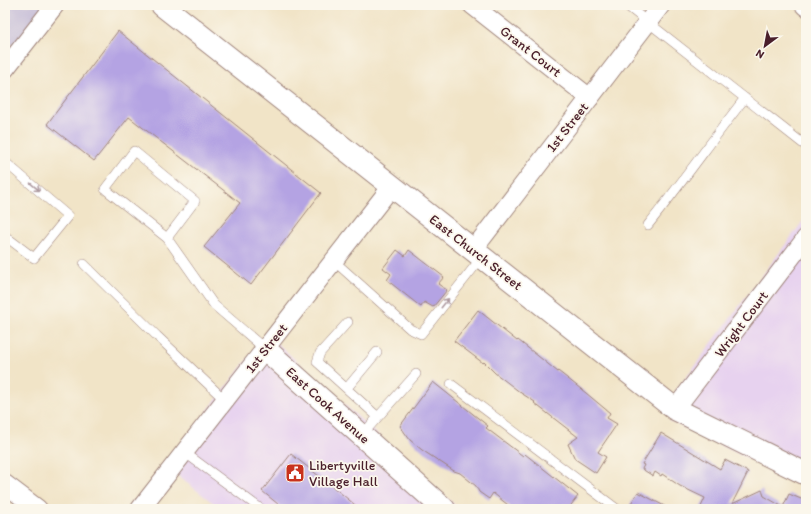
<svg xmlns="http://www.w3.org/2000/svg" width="811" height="514" font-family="Itim,sans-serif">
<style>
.built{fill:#e7d2ef}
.industrial{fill:#c8bfd8}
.building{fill:#b4a3e3}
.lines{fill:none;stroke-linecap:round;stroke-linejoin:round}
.service-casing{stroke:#9e8279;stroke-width:10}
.minor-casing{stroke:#9e8279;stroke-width:20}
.tertiary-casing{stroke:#9e8279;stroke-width:24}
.service{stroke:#fff;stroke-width:9}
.minor{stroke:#fff;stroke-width:18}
.tertiary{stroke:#fff;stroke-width:22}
.oneway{stroke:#ae9aa0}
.labels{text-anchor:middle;stroke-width:3.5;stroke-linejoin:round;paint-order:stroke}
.street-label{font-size:14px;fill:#4a1f2b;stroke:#fbf7ec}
.poi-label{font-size:14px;fill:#4a1f2b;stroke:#fbf7ec;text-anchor:start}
</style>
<rect width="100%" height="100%" fill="#fbf7ec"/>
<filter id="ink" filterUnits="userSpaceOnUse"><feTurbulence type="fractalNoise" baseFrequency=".025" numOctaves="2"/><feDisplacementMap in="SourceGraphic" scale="8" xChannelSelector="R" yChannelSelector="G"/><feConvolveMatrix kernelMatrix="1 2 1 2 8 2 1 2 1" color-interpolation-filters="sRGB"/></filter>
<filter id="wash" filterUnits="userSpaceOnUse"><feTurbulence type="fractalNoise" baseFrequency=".012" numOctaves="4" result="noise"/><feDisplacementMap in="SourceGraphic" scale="16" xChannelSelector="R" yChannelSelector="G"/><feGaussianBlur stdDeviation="0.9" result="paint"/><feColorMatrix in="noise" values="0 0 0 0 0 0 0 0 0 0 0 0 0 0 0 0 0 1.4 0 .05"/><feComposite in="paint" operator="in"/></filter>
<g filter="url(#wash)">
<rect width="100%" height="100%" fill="#f1e4c7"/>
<path class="built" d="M806,217V486L670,421L675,392Z
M267,334L459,509H221L165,466Z"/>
<path class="industrial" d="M5,5H46L15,47L5,40Z"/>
<g id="blocks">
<path class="building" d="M118,31L321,193L251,285L204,247L240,203L129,117L94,161L47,124Z
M397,250L405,256L409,250L444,277L438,284L447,290L433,307L424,302L421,307L387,280L391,274L383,268Z
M478,310L517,341L518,340L558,372V371L586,393L610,413L607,418L617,424L598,452L606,457L596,473L575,459L568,444L578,437L534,403L535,402L521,393L495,373L484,362L483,363L454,341Z
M433,382L488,426L486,428L523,456L525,454L578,496L568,509H513L493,493L489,499L479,492L476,486L460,473L454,471L422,450L410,440L400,426Z
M661,433L720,469L725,460L748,472L732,504L762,490L764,496L783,507L789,494L806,501V509H700L705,498L680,486L662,474L661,476L655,472L653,476L642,469L644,465L642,464Z
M291,454L343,495L360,509H284L262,491Z
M638,492L670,509H636L630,505Z"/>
</g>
</g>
<g filter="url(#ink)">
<use href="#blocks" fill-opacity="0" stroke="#9e8279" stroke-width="1"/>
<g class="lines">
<defs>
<path id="service" d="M626,5L806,146
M5,162L68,216L34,258L5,236
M648,225C681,184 712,140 745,98
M167,238L195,201L134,151L105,189L167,238L214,305L265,349
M334,261L410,329L421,334L482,257
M84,264L157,336L225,400
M348,322L320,353L317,362L378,417
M451,384L617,509
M347,388L377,352
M362,435L416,374
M184,452L261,509"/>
<path id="minor" d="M472,5L590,98
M804,5L806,7
M5,69L55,5
M473,250L661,5
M675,409L806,238
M5,484L38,509
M140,509L392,186"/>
<path id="tertiary" d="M162,5L675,409L806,474
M265,349L444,509"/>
</defs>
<use href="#service" class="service-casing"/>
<use href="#minor" class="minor-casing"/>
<use href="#tertiary" class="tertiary-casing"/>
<use href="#service" class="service"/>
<use href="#minor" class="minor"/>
<use href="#tertiary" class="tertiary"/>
</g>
<defs><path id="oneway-shaft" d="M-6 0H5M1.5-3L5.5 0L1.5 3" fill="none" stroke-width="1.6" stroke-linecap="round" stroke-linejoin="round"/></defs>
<g class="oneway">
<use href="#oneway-shaft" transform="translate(35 187) rotate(40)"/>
<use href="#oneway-shaft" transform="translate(445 303) rotate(-51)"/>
</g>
</g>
<defs>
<symbol id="civic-square" viewBox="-11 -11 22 22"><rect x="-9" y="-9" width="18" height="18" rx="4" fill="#c8321e" stroke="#fbf7ec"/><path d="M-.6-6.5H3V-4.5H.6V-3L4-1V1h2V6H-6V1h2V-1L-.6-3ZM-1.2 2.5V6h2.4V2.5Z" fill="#fff"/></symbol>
</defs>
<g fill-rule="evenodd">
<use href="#civic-square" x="284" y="462" width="22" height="22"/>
</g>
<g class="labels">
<g class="street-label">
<text transform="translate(531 51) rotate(38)" y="5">Grant Court</text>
<text transform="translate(567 127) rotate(-52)" y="5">1st Street</text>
<text transform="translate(476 252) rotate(38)" y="5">East Church Street</text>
<text transform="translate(741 324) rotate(-53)" y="5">Wright Court</text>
<text transform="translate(266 348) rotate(-52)" y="5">1st Street</text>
<text transform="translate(328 405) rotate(42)" y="5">East Cook Avenue</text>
</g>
<g class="poi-label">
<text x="309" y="470">Libertyville<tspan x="309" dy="16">Village Hall</tspan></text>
</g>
</g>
<rect width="811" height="514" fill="none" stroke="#fbf7ec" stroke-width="20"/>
<g transform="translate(765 46) rotate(212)" stroke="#fbf7ec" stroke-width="3" paint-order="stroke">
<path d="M0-3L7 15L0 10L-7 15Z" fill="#4a1f2b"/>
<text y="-6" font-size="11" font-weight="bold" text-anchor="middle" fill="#4a1f2b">N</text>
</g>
</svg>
